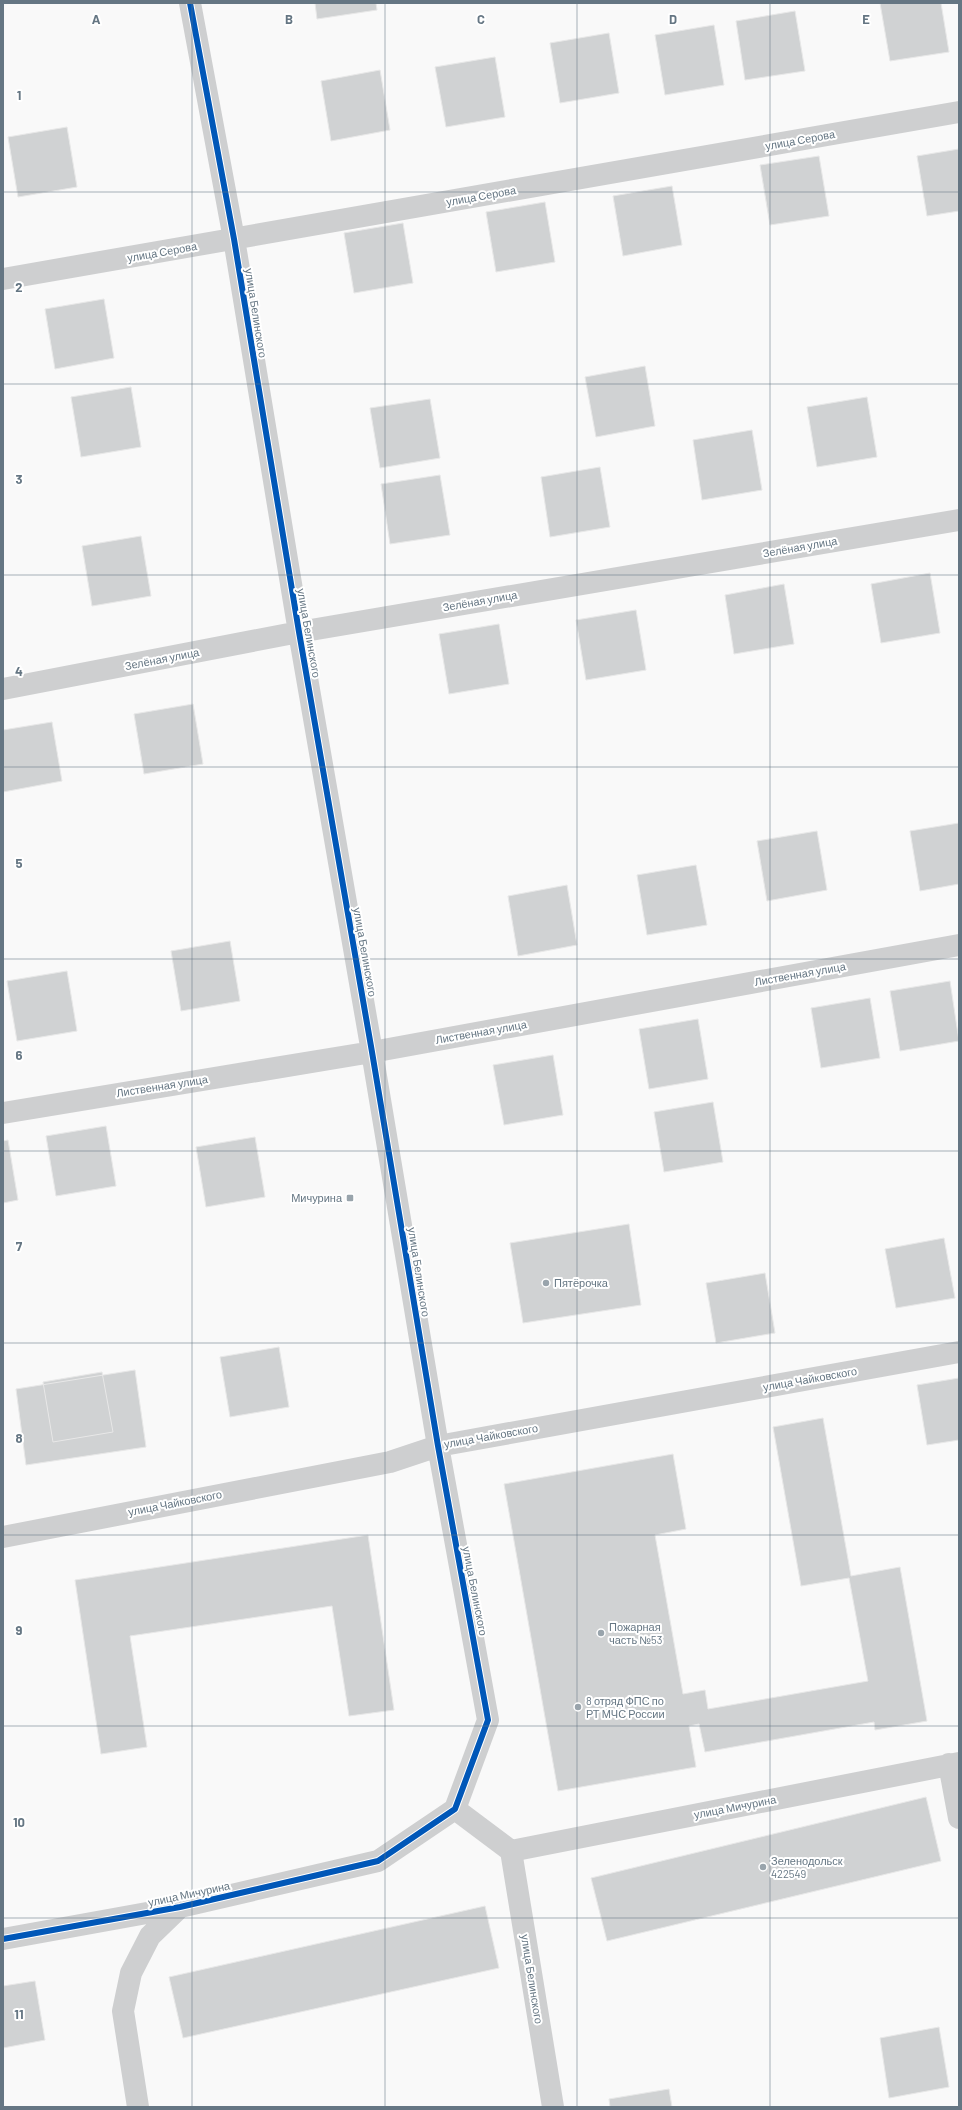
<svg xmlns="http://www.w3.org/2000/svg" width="962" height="2110" font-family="Barlow,sans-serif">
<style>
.building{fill:#d0d2d3;stroke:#e8e8e8}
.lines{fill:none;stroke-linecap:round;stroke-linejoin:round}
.minor{stroke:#cecfd0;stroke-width:22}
.cycleway-casing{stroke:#fff;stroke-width:8}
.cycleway{stroke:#0057b8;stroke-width:6}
.grid{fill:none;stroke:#657683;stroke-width:1;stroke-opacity:0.55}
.poi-dot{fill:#99a4ac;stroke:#fff;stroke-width:1.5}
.labels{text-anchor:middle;stroke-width:4;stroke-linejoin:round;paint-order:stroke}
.street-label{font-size:11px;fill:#657683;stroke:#fff}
.poi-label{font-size:11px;fill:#657683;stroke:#fff;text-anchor:start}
.grid-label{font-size:13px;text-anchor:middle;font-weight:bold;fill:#657683;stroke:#fff;stroke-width:4;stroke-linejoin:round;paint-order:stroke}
</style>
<rect width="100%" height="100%" fill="#f9f9f9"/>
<path class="building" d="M315,3H376L377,10L317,19Z
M880,3H941L949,52L890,61Z
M795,11L805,71L745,80L736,21Z
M714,25L724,85L665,95L655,35Z
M609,33L619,93L560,103L550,43Z
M495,57L505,117L446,127L435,67Z
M380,70L390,130L331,141L321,81Z
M67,127L77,187L18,197L8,137Z
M959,149V211L927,216L917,156Z
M819,156L829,216L770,225L760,165Z
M672,186L682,245L623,256L613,196Z
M545,202L555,262L496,272L486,212Z
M403,223L413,283L354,293L344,233Z
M104,299L114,358L55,369L45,309Z
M645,366L655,426L596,437L585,377Z
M131,387L141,447L81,457L71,397Z
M867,397L877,457L817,467L807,407Z
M430,399L440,458L380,468L370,408Z
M752,430L762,490L702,500L693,440Z
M600,467L610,527L550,537L541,477Z
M440,475L450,535L390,544L381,484Z
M141,536L151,596L92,606L82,546Z
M930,573L940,633L881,643L871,584Z
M784,584L794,644L734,654L725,595Z
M636,610L646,670L586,680L576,620Z
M499,624L509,684L449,694L439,634Z
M193,704L203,764L144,774L134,714Z
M52,722L62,781L3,792V730Z
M959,823V884L920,891L910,831Z
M817,831L827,890L767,901L757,841Z
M696,865L707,925L647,935L637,875Z
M567,885L577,945L518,956L508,896Z
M230,941L240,1001L181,1011L171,951Z
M67,971L77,1031L17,1041L7,981Z
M950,981L959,1041L900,1051L890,991Z
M870,998L880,1058L821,1068L811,1008Z
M698,1019L708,1079L649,1089L639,1029Z
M553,1055L563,1115L504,1125L493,1065Z
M713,1102L723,1162L664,1172L654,1112Z
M106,1126L116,1186L56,1196L46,1136Z
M255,1137L265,1197L206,1207L196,1147Z
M8,1140L18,1200L3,1203V1141Z
M629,1224L641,1305L523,1323L510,1243Z
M944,1238L955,1298L896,1308L885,1249Z
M765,1273L775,1333L716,1343L706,1283Z
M279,1347L289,1407L230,1417L220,1357Z
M135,1370L146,1447L26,1465L16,1389Z
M102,1372L113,1432L53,1442L43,1382Z
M959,1378V1440L927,1445L917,1385Z
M823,1418L851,1576L900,1567L927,1721L875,1730L874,1722L705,1752L699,1724L689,1726L696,1767L558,1791L504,1484L673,1454L686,1529L655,1535L683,1694L705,1690L708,1709L868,1681L849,1578L801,1586L773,1427Z
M368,1535L394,1710L349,1716L332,1606L130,1636L147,1747L101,1754L75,1580Z
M926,1797L941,1861L607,1941L591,1878Z
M485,1906L499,1968L183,2038L169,1977Z
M35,1981L45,2040L3,2048V1986Z
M939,2027L949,2087L889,2098L880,2038Z
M669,2089L672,2107H610L609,2099Z"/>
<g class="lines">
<path class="minor" d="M3,279L959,112
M3,689L299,632L959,520
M3,1113L372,1052L959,945
M3,1537L390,1462L438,1446L959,1352
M949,1764L959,1818
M455,1809L511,1851
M511,1851L959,1763
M511,1851L553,2107
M3,1939L180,1907L378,1861L455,1809L488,1720L438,1446L372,1052L299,632L234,239L190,3
M138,2107L123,2011L131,1973L150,1936L180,1907"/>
<defs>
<path id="cycleway" d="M3,1939L180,1907L378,1861L455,1809L488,1720L438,1446L372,1052L299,632L234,239L190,3"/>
</defs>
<use href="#cycleway" class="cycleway-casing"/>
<use href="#cycleway" class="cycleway"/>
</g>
<path class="grid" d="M192,3V2107M385,3V2107M577,3V2107M770,3V2107M3,192H959M3,384H959M3,575H959M3,767H959M3,959H959M3,1151H959M3,1343H959M3,1535H959M3,1726H959M3,1918H959"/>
<g class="poi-dot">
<rect x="346" y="1194" width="8" height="8" rx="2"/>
<circle cx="546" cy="1283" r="4"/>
<circle cx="601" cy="1633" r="4"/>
<circle cx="578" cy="1707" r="4"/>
<circle cx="763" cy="1867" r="4"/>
</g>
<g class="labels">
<g class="street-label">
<text transform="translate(800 140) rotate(-10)" y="4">улица Серова</text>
<text transform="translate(481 196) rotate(-10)" y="4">улица Серова</text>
<text transform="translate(162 252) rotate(-10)" y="4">улица Серова</text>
<text transform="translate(256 313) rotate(81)" y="4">улица Белинского</text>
<text transform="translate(800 547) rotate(-10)" y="4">Зелёная улица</text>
<text transform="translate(480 601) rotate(-10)" y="4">Зелёная улица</text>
<text transform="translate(309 633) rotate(80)" y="4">улица Белинского</text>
<text transform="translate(162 659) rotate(-11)" y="4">Зелёная улица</text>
<text transform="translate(365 952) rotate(80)" y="4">улица Белинского</text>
<text transform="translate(800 974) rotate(-10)" y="4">Лиственная улица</text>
<text transform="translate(481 1032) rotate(-10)" y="4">Лиственная улица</text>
<text transform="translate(162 1086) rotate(-9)" y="4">Лиственная улица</text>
<text transform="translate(419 1272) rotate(81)" y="4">улица Белинского</text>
<text transform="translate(810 1379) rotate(-10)" y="4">улица Чайковского</text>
<text transform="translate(491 1436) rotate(-10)" y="4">улица Чайковского</text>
<text transform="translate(175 1503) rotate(-11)" y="4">улица Чайковского</text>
<text transform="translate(475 1591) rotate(79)" y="4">улица Белинского</text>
<text transform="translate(735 1807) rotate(-11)" y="4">улица Мичурина</text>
<text transform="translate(189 1894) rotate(-12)" y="4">улица Мичурина</text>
<text transform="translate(532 1979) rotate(81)" y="4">улица Белинского</text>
</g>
<g class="poi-label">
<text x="342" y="1202" text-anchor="end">Мичурина</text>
<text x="554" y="1287">Пятёрочка</text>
<text x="609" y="1631">Пожарная<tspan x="609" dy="13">часть №53</tspan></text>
<text x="586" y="1705">8 отряд ФПС по<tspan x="586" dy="13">РТ МЧС России</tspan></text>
<text x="771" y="1865">Зеленодольск<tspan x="771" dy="13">422549</tspan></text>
</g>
</g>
<g class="grid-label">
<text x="96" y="24">A</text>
<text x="289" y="24">B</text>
<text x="481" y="24">C</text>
<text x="673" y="24">D</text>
<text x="866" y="24">E</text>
<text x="19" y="100">1</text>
<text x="19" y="292">2</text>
<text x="19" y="484">3</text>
<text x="19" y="676">4</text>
<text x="19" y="868">5</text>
<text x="19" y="1060">6</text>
<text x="19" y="1251">7</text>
<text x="19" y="1443">8</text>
<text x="19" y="1635">9</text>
<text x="19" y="1827">10</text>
<text x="19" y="2019">11</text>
</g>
<rect width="962" height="2110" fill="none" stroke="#657683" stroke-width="8"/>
</svg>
